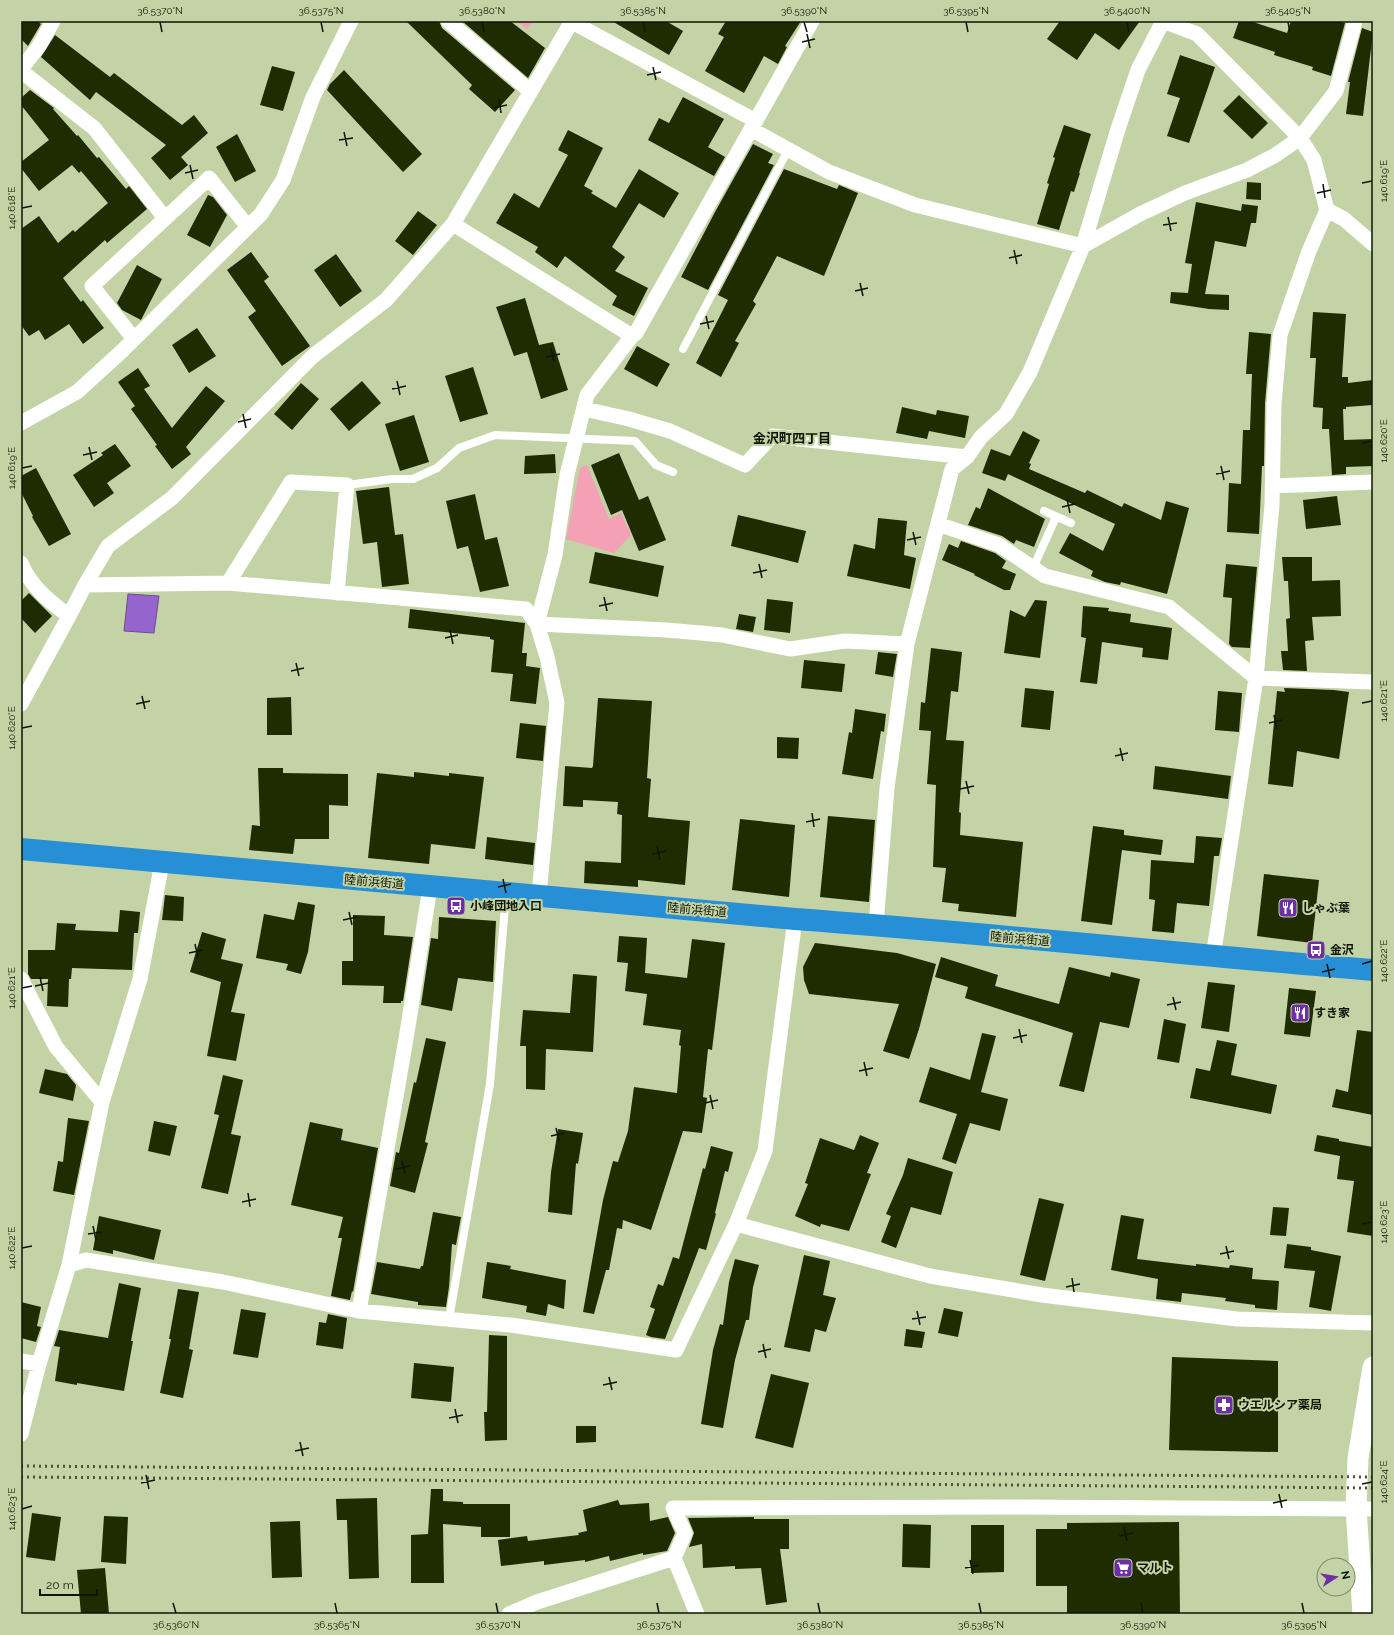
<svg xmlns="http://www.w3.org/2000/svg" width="1394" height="1635" font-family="Raleway,'Noto Sans JP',sans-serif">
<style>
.green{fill:#f5a1b5}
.water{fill:#9564cd;stroke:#6d4c91}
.building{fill:#1f2b01}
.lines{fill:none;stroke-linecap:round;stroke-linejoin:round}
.lane{stroke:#fff;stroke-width:8}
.street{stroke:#fff;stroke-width:15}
.secondary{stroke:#fff;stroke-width:21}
.highway{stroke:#268fd5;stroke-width:22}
.rail{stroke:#495238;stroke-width:3;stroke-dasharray:2 4;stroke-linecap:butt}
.ticks{fill:none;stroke:#0f1505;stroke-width:1.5}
.labels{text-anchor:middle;stroke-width:4;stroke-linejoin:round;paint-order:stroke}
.street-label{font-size:12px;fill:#0f1505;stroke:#c3d3a5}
.poi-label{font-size:12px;font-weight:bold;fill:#0f1505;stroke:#c3d3a5;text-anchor:start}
.neighbourhood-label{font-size:13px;font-weight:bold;fill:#0f1505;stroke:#c3d3a5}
.neatline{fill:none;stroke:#0f1505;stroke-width:1.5}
.ticks-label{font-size:10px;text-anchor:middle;fill:#0f1505}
</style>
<rect width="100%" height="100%" fill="#c3d3a5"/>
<path class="green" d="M517,21H534L527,29Z
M587,465L609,519L621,513L631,535L614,553L566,539L580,468Z"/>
<path class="water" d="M128,594L159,596L154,633L124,631Z"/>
<path class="building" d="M21,21H37L41,24L28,46L21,39Z
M406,21H439L442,28L515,90L495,112L469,89L472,85Z
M462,21H510L545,48L528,78Z
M612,21H666L683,31L669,55Z
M726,21H801L785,46L787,47L778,64L764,56L744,93L705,71L724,37L718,34Z
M1060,21H1140L1119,50L1095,33L1077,60L1047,39Z
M1239,21H1250L1287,33L1291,21H1337L1345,23L1331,76L1312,70L1313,67L1274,55L1275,52L1233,38Z
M1362,28L1373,32L1363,116L1346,114L1350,82H1348Z
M55,35L110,77L114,73L182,125L194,115L208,133L181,157L188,165L170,180L151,158L166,145L96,92L90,100L41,57Z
M1180,55L1215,67L1189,143L1167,136L1180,98L1167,94Z
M272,66L295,72L283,111L260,105Z
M344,70L422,154L403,172L327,90L330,84Z
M30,90L54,108L53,109L77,136L78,135L97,158L99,157L126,189L129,186L147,209L107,243L105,240L63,278L81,302L83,300L104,328L83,344L69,324L45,340L39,330L29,336L21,325V229L39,216L58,243L73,230L75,232L108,203L81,171L79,173L72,165L39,191L21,168V162L49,140L21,105V98Z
M1239,95L1268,123L1252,139L1223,111Z
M683,97L724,119L708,147L725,157L714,176L648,140L659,118L669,123Z
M1064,125L1091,134L1079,173H1080L1074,192L1071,191L1059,230L1037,224L1049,184L1047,183L1055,158L1053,157Z
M568,130L603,148L584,186L593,191L591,193L616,208L639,169L679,193L664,218L639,203L612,247L625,257L615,271L648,288L634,316L612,305L617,296L565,256L557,268L535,252L538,247L496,223L514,193L539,208L568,155L558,150Z
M237,134L256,171L235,182L216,147Z
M753,144L773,154L768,163L774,165L708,290L681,277L715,212Z
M784,169L837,189L839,185L858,193L824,276L777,256L753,301L756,304L735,341L739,343L721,377L696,363L728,300L718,295Z
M1247,182L1261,183V200L1246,199Z
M208,195L213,197L227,215L210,247L187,235Z
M1196,202L1241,211L1242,204L1258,206L1256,223H1251L1246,247L1215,241L1205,294L1229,295V310L1209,309L1170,303L1171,292L1188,293L1192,264L1185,263Z
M418,211L437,225L413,255L395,241Z
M251,252L269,277L264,281L310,346L282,366L248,317L256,311L227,270Z
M336,254L362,291L340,307L314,270Z
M137,265L162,279L141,320L122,310L117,303Z
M525,298L539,345L553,342L568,390L541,399L527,352L514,356L496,307Z
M1313,312L1346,314L1342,377H1348V383L1373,380V405L1346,407V409H1343L1344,440L1373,439V466L1346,467V474L1332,475L1329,429H1322L1323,408L1313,407L1316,358H1310Z
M197,328L216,356L189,373L172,345Z
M1249,332L1271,334L1265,403L1264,466H1262L1259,534L1227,532L1229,483L1241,484L1243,430H1250L1252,374H1246Z
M637,346L670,364L657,387L624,369Z
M473,367L488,414L460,422L445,376Z
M138,368L150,386L144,389L172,428L206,386L225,401L186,447L191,454L172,469L155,446L157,445L131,409L135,406L118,382Z
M362,381L381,403L349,431L330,409Z
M301,383L319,399L292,430L274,414Z
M902,407L936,415L937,410L969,416L965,438L929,431L927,439L896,433Z
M414,415L429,462L400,471L385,424Z
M1023,431L1040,440L1029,463L1031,464L1029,469L1085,493L1087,490L1122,507L1124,503L1161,520L1166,501L1189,508L1167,594L1121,582L1120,585L1105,582L1091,576L1093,571L1059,553L1070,533L1103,551L1115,524L1008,474L1005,481L982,473L991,449L1010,456Z
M115,444L131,466L107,483L114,493L94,507L73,475L103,455L101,453Z
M619,453L639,500L648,496L666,540L639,551L622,510L611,515L591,465Z
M555,454L556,473L524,474L525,456Z
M36,468L71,534L49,546L32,517L33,516L21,492V476Z
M389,487L395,535L403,534L409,584L382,587L377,542L363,544L356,491Z
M988,488L1045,519L1034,547L1016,540L1014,544L1002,536L968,525L976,507L980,509Z
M475,494L485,540L497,537L509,586L480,592L468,546L457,549L446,501Z
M1337,496L1341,525L1306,529L1303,500Z
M738,515L806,531L798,563L731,546Z
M878,518L907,521L904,555L916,558L910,589L847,576L854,544L875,549Z
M961,541L995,553L1006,561L1002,568L1016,574L1010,590H1004L974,575L975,574L942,560L949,544L958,548Z
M595,552L664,566L658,597L589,583Z
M1282,557H1312V581L1340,580L1341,616L1312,617L1314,640L1305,641L1307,671L1283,670L1281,651H1288L1286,619L1290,618L1288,581H1284Z
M1226,564L1257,567L1250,648L1232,647L1229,644L1232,598L1223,597Z
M29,593L52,616L35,633L21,618V601Z
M767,599L793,602L790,633L764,630Z
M1035,600L1047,601L1040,658L1004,653L1010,610L1025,617Z
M1083,606L1109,608L1108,611L1131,614L1130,622L1172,628L1168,660L1142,657L1143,648L1102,642L1097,684L1080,682L1086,638L1081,637Z
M410,609L525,623L522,653H527L526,666L540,668L536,704L510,701L513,674L491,672L494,640L490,639V637L408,628Z
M739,614L756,617L753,632L736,629Z
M931,648L962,652L958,692L951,691L946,740L964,741L959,812L961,813L960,835L1023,842L1016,917L958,911L959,904L942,902L946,868L933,867L936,785L927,784L931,731L919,730L921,702L925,703Z
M878,652L897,654L893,677L875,674Z
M804,660L845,664L842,692L801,688Z
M1025,688L1054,691L1050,730L1021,727Z
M1284,688L1334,690L1349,692L1339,759L1297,751L1293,787L1268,784L1277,691L1285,692Z
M1218,691L1242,693L1239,732L1215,730Z
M291,697L292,735H267V698Z
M598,698L652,701L647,778L651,779L648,817L690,821L685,885L638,880V887L584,883L585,861L621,863L622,815L617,814L618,802L583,800V807L563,806L565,766L592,768L593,766Z
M855,709L886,714L884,732L881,731L873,779L842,774L849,732L852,733Z
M520,723L546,726L543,761L516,758Z
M777,737L799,738L798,759L777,758Z
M1155,766L1231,776L1228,799L1153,789Z
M258,768H283V773L348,774V806L329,805V839H295L293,854L249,850L252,825L260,826Z
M414,772L449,776V773L484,777L475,849L431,844L429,864L368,858L377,773L414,777Z
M828,816L875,820L869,902L820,897Z
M740,819L795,825L789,897L732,890Z
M1093,826L1124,830V835L1163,840L1161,855L1122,850L1112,925L1081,921Z
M1196,836L1222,838L1219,856H1214L1209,906L1177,903L1174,933L1152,931L1155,900L1149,899L1151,860L1194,863Z
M487,837L535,843L533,865L485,859Z
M1264,874L1319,880L1312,943L1257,936Z
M165,895L184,897L183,921L162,920Z
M298,902L315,905L308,952L301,974L286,970L288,964L256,958L264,914L294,920Z
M120,910L140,912L138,933H134L132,970L72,968L71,979H69L68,1007L47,1006L48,979H31L28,974V950H55L57,923L76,924L75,930L118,932Z
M353,915L385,916L384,935L413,937L403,1001H401V1003H383L384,986L342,985V961H353Z
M439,917L496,921L493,982L458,978L452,1011L421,1005L431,938L438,939Z
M202,932L226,939L221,959L243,964L231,1012L245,1014L236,1061L207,1056L221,982L190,972Z
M619,936L647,938L645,973L687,978L692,939L725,943L712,1050L708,1049L703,1097L707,1098L702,1133L683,1131L651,1230L623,1220L622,1229L617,1228L609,1270H606L594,1314L583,1312L603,1200L613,1161L618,1162L628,1131L634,1087L677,1093L681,1046L679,1045L681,1030L643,1025L647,994L625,991L628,963L617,962Z
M815,943L897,953L936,964L919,1029L909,1059L883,1051L899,1004L809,994L804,980L803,967Z
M941,957L998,975L995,986L1059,1004L1069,967L1110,977L1111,972L1140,979L1129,1028L1100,1022L1084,1092L1059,1086L1073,1033L965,998L968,987L935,977Z
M573,974L597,976L593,1052L546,1049L545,1090L526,1089V1046H520L523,1010L570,1013Z
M1208,982L1235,985L1229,1032L1201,1028Z
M1289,988L1316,991L1310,1037L1284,1034Z
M1164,1019L1186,1024L1179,1063L1157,1059Z
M1357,1030L1373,1032V1115L1332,1107L1336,1089L1348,1092Z
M982,1033L996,1036L981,1092L1008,1099L1000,1131L970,1123L956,1164L942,1159L957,1114L919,1102L930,1067L970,1080Z
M426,1038L446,1042L425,1142L428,1143L415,1193L390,1186L396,1152L399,1153L414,1082L416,1083Z
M1217,1040L1237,1044L1231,1075L1277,1085L1271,1114L1190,1098L1196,1068L1210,1071Z
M45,1069L67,1074L76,1085L73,1101L39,1093Z
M223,1075L243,1080L231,1134L241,1136L228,1194L201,1188L219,1115L214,1114Z
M68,1118L89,1121L74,1195L53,1191L58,1161L63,1162Z
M154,1121L177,1126L170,1156L148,1151Z
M310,1122L343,1129L341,1140L378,1148L353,1292L352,1291L350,1300L331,1296L342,1238H338L343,1217L291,1205Z
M558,1129L583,1133L578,1164L576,1163L572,1215L548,1212L551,1172Z
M860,1135L879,1143L867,1173L871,1174L849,1231L821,1224L820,1227L795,1216L808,1184L805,1183L820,1138L854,1150Z
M1317,1135L1339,1139V1141L1373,1147V1236L1347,1232L1354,1181L1337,1179L1340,1156L1314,1151Z
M711,1146L733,1152L728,1172L725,1171L715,1213L716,1214L706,1250L699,1248L665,1339L651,1337L646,1335L655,1309L650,1307L658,1284L663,1286L673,1257L679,1259L703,1168L705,1169Z
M908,1158L953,1172L941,1215L911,1207L896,1248L881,1242L891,1216L886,1214L903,1175Z
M1039,1198L1064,1204L1045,1281L1020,1275Z
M1273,1207L1289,1208L1286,1236L1270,1235Z
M433,1212L461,1217L456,1245L452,1244L449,1287L446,1307L418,1305V1302L371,1294L377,1262L420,1269L421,1266H423Z
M1121,1215L1144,1219L1137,1259L1196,1266V1264L1229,1268L1230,1265L1253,1268L1252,1279L1279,1281L1277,1310L1255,1308V1305L1225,1301L1226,1298L1182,1293L1181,1302L1156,1299L1158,1279L1111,1270Z
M99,1216L161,1230L154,1260L113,1250V1254L93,1250Z
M1287,1244L1311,1247V1250L1341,1256L1331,1311L1309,1307L1315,1271L1284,1268Z
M804,1255L830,1261L823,1295L836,1298L826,1332L815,1329L810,1352L784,1347Z
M735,1259L759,1265L753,1287L749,1320H746L735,1360L723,1428L701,1424L713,1350L720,1324L723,1325L729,1282Z
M487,1262L511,1266L510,1269L566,1280L564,1309L548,1304L546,1316L526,1312L527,1306L482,1298Z
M119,1283L141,1288L131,1341H133L124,1391L77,1383V1385L55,1381L60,1347L54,1346L59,1330L108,1338Z
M178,1289L199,1292L189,1349L193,1350L183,1398L160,1393L171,1339H169Z
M21,1302L41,1307L37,1326L41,1327L36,1342L21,1338Z
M944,1308L963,1312L958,1337L938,1333Z
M241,1309L266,1313L258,1358L233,1354Z
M328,1314L347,1318L343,1349L316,1345L319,1322L326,1323Z
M906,1329L925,1332L922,1348L904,1346Z
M489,1335L507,1336V1440L485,1441L484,1412H487Z
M1172,1357L1278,1361V1452L1169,1450Z
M414,1363L454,1367L451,1402L411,1398Z
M771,1374L809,1383L793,1448L755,1438Z
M576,1426H596V1442L576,1443Z
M431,1489H443V1501L463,1502V1504H510V1537H481V1527L443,1524L444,1583H411V1535L428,1534Z
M377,1498L379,1578L349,1579L347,1520H337L336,1499Z
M618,1500L620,1505L649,1503L650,1521L668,1517L675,1533L667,1551L643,1555V1553L610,1561L609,1556L585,1562V1560L544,1565V1561L501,1566L498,1540L527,1536L528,1541L579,1535L578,1533L587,1531L583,1510Z
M32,1513L61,1517L55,1561L26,1557Z
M104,1516L128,1517L126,1564L101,1562Z
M754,1517V1519H789V1549H780L787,1602L766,1605L761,1568L735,1569V1566L703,1568L702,1544L689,1547L694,1533L688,1518Z
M300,1521L302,1577L272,1578L270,1522Z
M1179,1522L1180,1614H1067V1586H1036V1529H1067V1523Z
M903,1524L931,1525L930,1568L902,1567Z
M971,1525H1004V1572L971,1573Z
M105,1568L109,1614H81L77,1570Z"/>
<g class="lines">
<path class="lane" d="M683,349L788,150
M347,485L392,479H413L437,468L459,448L495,435L635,441L656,465L673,472
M1044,511L1071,523
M1033,568L1056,517
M449,1319L490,1084L506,894"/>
<path class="street" d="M448,21L530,91
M1163,21L1197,34L1300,138L1314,160L1327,210L1344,219L1373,244
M572,22L756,121
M21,69L39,46L53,21
M21,71L94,128L165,218
M751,129L829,172L915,205L1083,246L1140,214L1185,193L1247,170L1274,156L1300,138L1336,91L1355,21
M453,224L632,336L587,395L567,475L555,555L537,624L547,657L557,703L539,895
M632,336L636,333L812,21
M134,339L92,286L209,178L248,227
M584,409L629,419L670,431L745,465L772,436L967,457
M21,423L77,392L122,351L261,214L283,180L313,97L351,21
M1272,486L1373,482
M938,524L999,545L1045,576L1169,607L1256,678L1373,682
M21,563C30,586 50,602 69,616
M228,583L291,482L347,485L337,593
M85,585L228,583L526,609L537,624L666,630L701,633L722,635L790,649L845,641L907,644
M21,704L69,616L85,585L108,546L172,498L313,356L386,300L453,224L572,21
M876,925L887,788L907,644L952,469L967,457L981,437L1006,414L1030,372L1083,246L1118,129L1138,70L1163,21
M1213,957L1256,678L1272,505L1274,404L1280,335L1309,251L1327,210
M21,979L56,1047L102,1102L69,1265
M102,1102L140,979L162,863
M736,1224L930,1276L1042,1295L1237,1319L1373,1323
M359,1311L407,1033L430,887
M21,1361L39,1364
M21,1434L39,1364L69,1265L86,1260L223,1282L359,1311L511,1325L676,1350L736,1224L765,1151L795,919
M674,1558L685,1533L673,1508L1017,1507L1373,1509
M509,1614L537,1602L674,1558L697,1614"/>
<path class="secondary" d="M1363,1614L1356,1508L1358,1458L1373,1367"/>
<path class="highway" d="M21,849L795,919C988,933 1180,954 1373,970"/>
<path class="rail" d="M21,1466L1373,1477
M21,1477L1373,1488"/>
</g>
<path class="ticks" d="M160,22L162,32M321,22L323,32M482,22L484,32M643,22L645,32M804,22L807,32M966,22L968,32M1127,22L1129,32M1288,22L1290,32M807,34L810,48M802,42L815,39M653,67L656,80M647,75L661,72M499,99L501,113M493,108L507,105M344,132L347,146M339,140L353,138M190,165L193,179M185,173L198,170M1362,183L1372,181M1323,184L1325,198M1317,193L1331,190M22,208L32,206M1168,217L1171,231M1163,225L1177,223M1014,250L1017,264M1009,258L1022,255M860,283L863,296M855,291L868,288M706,316L709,329M700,324L714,321M551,348L554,362M546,357L560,354M397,381L400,395M392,389L406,386M243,414L246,428M238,422L251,419M1362,443L1372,441M89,447L92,460M83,455L97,452M1221,466L1224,480M22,468L32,466M1216,474L1230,471M1067,499L1070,513M1062,507L1075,504M913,532L916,545M907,540L921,537M759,564L762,578M753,573L767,570M604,597L607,611M599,606L613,603M450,630L453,644M445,638L458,635M296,663L299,676M291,671L304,668M142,696L145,709M1362,703L1372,701M136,704L150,701M1274,715L1277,729M1269,723L1282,720M22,728L32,726M1120,748L1123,761M1115,756L1128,753M966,781L969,794M960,789L974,786M812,813L814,827M806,822L820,819M657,846L660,860M652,854L666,851M503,879L506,893M498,887L511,884M349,912L352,925M343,920L357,917M195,944L198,958M189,953L203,950M1327,964L1330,978M1362,964L1372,961M1322,972L1335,969M40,977L43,991M35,986L49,983M22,988L32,986M1173,997L1176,1010M1167,1005L1181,1002M1019,1029L1022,1043M1013,1038L1027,1035M864,1062L867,1076M859,1071L873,1068M710,1095L713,1109M705,1103L718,1100M556,1128L559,1141M551,1136L564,1133M402,1161L405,1174M396,1169L410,1166M248,1193L250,1207M242,1202L256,1199M1362,1224L1372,1222M93,1226L96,1240M88,1234L102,1232M1226,1246L1229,1259M22,1248L32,1246M1220,1254L1234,1251M1072,1278L1074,1292M1066,1287L1080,1284M917,1311L920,1325M912,1319L926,1317M763,1344L766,1358M758,1352L771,1349M609,1377L612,1390M603,1385L617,1382M455,1409L458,1423M449,1418L463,1415M300,1442L303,1456M295,1451L309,1448M146,1475L149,1489M141,1483L155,1480M1362,1484L1372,1482M1279,1494L1282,1508M1273,1503L1287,1500M22,1509L32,1506M1124,1527L1127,1541M1119,1536L1133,1533M970,1560L973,1574M965,1568L979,1565M173,1603L176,1613M335,1603L337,1613M496,1603L498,1613M657,1603L659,1613M818,1603L820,1613M979,1603L981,1613M1141,1603L1143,1613M1302,1603L1304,1613"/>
<defs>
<symbol id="bus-square" viewBox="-11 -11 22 22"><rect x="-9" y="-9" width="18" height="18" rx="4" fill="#6c2fa4" stroke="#c3d3a5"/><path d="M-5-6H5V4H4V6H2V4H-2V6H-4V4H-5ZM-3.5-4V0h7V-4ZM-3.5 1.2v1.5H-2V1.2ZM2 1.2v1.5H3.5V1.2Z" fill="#fff"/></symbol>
<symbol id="restaurant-square" viewBox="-11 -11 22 22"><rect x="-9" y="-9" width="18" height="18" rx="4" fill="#6c2fa4" stroke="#c3d3a5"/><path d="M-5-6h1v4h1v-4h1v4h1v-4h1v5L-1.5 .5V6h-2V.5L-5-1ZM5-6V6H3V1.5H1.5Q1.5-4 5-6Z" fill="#fff"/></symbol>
<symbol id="pharmacy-square" viewBox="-11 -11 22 22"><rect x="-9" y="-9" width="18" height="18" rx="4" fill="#6c2fa4" stroke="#c3d3a5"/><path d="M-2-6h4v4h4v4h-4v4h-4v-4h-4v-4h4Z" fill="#fff"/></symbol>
<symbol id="supermarket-square" viewBox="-11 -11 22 22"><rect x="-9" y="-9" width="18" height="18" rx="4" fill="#6c2fa4" stroke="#c3d3a5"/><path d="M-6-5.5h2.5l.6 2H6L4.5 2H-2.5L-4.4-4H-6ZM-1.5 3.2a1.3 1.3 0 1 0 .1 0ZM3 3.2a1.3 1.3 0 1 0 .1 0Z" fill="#fff"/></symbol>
</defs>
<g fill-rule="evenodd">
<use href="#bus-square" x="445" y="895" width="22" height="22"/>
<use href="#restaurant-square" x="1277" y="897" width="22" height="22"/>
<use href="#bus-square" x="1305" y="939" width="22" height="22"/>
<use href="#restaurant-square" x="1289" y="1002" width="22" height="22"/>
<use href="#pharmacy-square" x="1213" y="1394" width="22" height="22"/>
<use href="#supermarket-square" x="1112" y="1557" width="22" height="22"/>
</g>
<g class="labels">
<g class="street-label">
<text transform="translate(374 882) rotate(5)" y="4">陸前浜街道</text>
<text transform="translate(697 910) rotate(5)" y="4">陸前浜街道</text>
<text transform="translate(1020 939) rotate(5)" y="4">陸前浜街道</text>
</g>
<g class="poi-label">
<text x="470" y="910">小峰団地入口</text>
<text x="1302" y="912">しゃぶ葉</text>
<text x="1330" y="954">金沢</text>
<text x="1314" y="1017">すき家</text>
<text x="1238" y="1409">ウエルシア薬局</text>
<text x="1137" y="1572">マルト</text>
</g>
<g class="neighbourhood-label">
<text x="792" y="443">金沢町四丁目</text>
</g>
</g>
<rect width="1394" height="1635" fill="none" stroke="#c3d3a5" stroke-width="44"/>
<g transform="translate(1336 1577) rotate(78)"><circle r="19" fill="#c3d3a5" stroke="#7b8765"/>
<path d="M0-3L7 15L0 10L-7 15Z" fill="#6c2fa4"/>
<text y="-6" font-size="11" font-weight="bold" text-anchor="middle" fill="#0f1505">N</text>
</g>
<path d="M40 1589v6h57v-6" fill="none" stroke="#0f1505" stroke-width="2"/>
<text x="46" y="1589" font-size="12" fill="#0f1505" stroke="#c3d3a5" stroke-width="3" paint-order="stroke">20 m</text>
<rect x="22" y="22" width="1350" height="1591" class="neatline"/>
<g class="ticks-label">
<text x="160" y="14">36.5370°N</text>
<text x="321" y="14">36.5375°N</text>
<text x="482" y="14">36.5380°N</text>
<text x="643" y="14">36.5385°N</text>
<text x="804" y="14">36.5390°N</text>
<text x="966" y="14">36.5395°N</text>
<text x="1127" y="14">36.5400°N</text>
<text x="1288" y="14">36.5405°N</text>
<text transform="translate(1383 181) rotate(-90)" y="4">140.619°E</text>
<text transform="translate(11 208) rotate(-90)" y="4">140.618°E</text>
<text transform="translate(1383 441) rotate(-90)" y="4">140.620°E</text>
<text transform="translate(11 468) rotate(-90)" y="4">140.619°E</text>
<text transform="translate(1383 701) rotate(-90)" y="4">140.621°E</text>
<text transform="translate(11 728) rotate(-90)" y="4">140.620°E</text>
<text transform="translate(1383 961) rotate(-90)" y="4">140.622°E</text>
<text transform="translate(11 988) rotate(-90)" y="4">140.621°E</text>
<text transform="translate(1383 1222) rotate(-90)" y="4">140.623°E</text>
<text transform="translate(11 1248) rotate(-90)" y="4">140.622°E</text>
<text transform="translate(1383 1482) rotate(-90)" y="4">140.624°E</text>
<text transform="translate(11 1509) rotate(-90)" y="4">140.623°E</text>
<text x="176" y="1628">36.5360°N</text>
<text x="337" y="1628">36.5365°N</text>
<text x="498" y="1628">36.5370°N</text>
<text x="659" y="1628">36.5375°N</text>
<text x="820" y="1628">36.5380°N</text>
<text x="981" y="1628">36.5385°N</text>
<text x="1143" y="1628">36.5390°N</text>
<text x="1304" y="1628">36.5395°N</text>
</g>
</svg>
